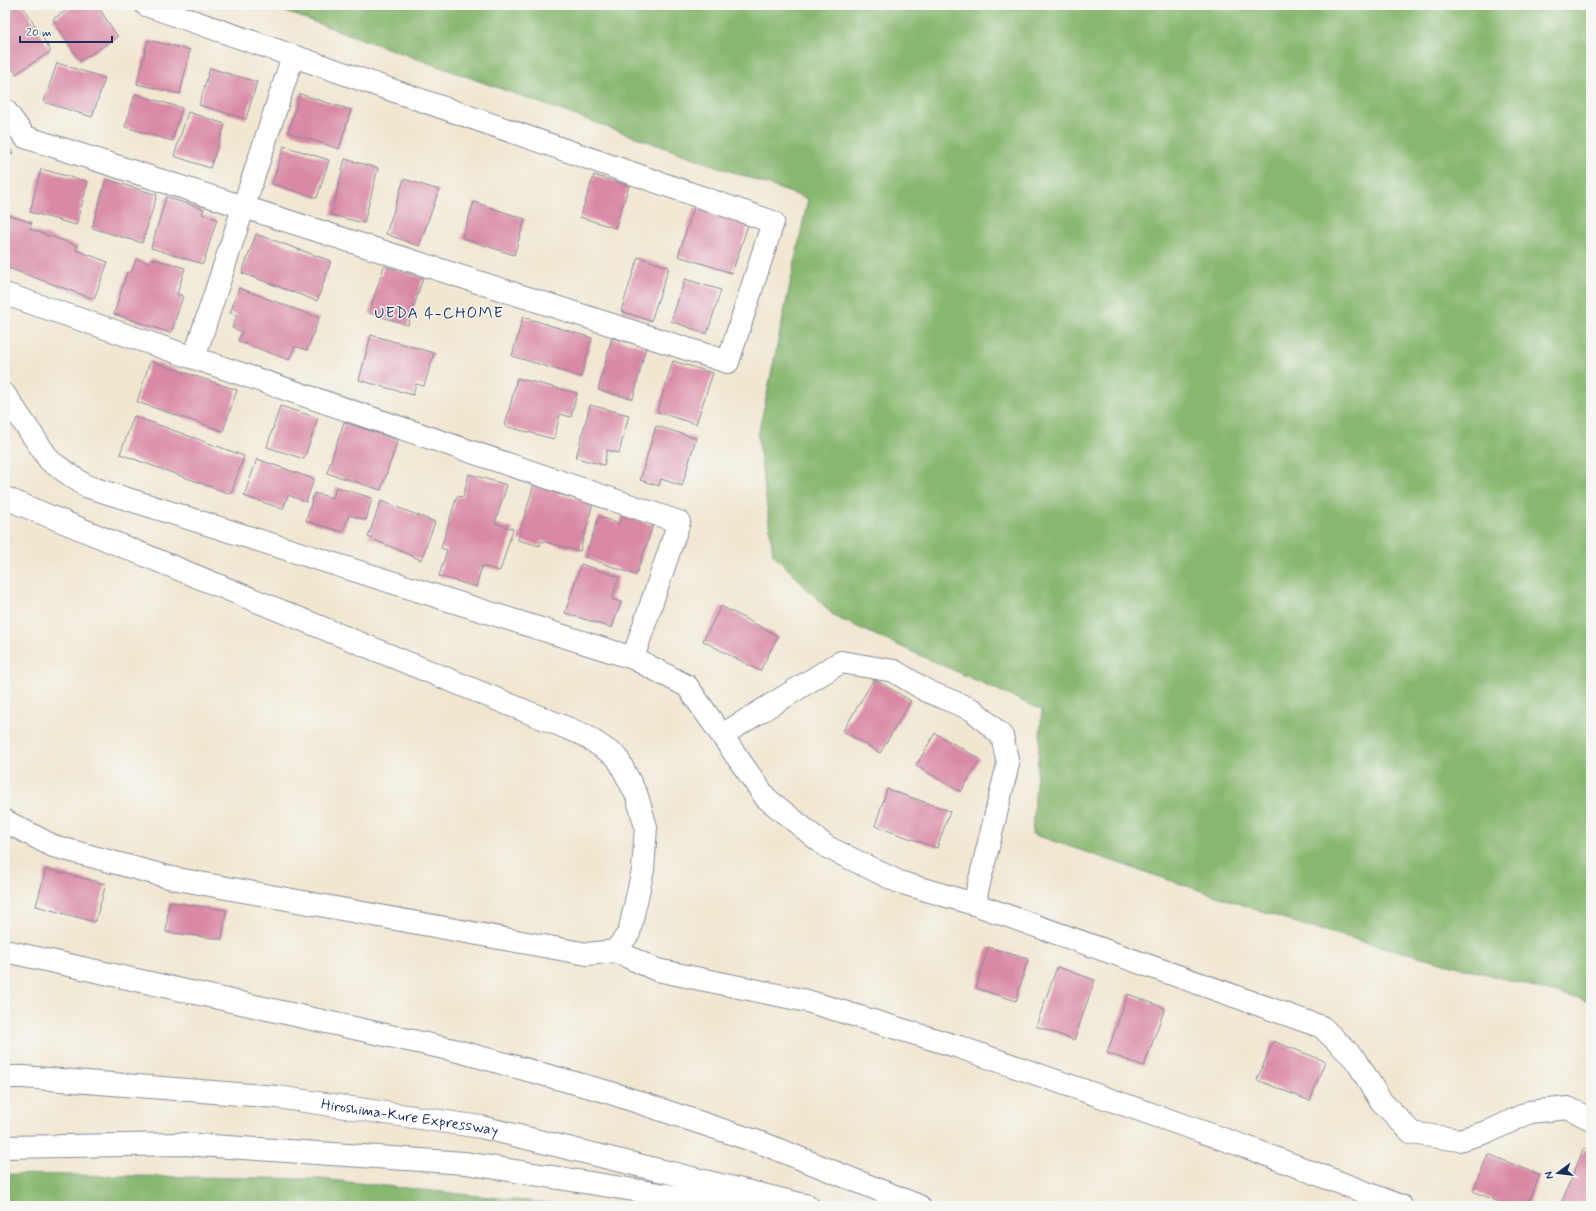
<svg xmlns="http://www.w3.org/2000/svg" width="1596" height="1211" font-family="Mynerve,sans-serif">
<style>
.forest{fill:#88b770;stroke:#527367}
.building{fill:#d989a6}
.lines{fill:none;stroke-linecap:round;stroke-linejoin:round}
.minor-casing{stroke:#868b98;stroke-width:24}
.highway-casing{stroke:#868b98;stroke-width:24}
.minor{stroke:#fff;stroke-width:22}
.highway{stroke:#fff;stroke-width:22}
.labels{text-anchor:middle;stroke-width:3;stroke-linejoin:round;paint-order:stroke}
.street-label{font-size:15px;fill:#1b2f5e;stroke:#f6f6f2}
.neighbourhood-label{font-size:16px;letter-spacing:1px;fill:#1b2f5e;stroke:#f6f6f2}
</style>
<rect width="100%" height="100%" fill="#f6f6f2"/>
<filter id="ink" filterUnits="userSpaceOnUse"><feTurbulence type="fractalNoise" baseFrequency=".025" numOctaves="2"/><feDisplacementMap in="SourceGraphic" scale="8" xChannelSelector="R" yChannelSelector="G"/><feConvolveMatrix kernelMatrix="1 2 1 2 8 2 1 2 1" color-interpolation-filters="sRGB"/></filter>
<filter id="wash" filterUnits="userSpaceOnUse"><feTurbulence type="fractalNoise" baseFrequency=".012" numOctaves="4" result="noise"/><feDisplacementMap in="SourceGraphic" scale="16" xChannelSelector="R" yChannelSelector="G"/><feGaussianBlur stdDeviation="0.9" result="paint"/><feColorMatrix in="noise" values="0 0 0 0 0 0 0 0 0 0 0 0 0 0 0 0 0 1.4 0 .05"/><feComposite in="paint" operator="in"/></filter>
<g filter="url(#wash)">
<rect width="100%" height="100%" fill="#f1e7d1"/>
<path class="forest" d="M267,5H1591V1002L1309,927L1032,834L1042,710L835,617L773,554L758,436L808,199Z
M5,1174L321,1179L573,1206H5Z"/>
<g id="blocks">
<path class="building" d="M5,5H10L14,10L22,5L51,51L16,74L5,57Z
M75,5H97L118,37L80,61L53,19Z
M148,40L190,50L180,94L137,84Z
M57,63L105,78L92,117L44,102Z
M210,68L257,82L246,119L199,105Z
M135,94L182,108L172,141L125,127Z
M300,94L351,110L339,149L288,132Z
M188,112L225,124L210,168L174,156Z
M5,141L13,153L5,158Z
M284,146L329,160L317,198L272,184Z
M345,159L378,168L364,223L331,215Z
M41,169L88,182L76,225L30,212Z
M594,175L629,186L615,228L580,217Z
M106,179L157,195L142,243L92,228Z
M404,179L439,190L419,246L386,234Z
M166,197L204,209L202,214L217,219L203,264L151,248Z
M474,202L525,219L514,255L462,238Z
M694,207L748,225L732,273L678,256Z
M9,215L32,223L30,229L78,246L76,250L108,262L94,299L5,267V227Z
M256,234L331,261L317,301L242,273Z
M638,257L669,267L651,321L621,311Z
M151,258L185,268L177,294L183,296L171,333L114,314L127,272L131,273L136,259L149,263Z
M384,266L423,278L408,325L369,313Z
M685,279L721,290L707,334L671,321Z
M239,288L319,318L307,350L295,346L289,360L238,341L242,332L232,328L237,315L230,313Z
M523,317L592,338L581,377L512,356Z
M371,335L434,353L424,386L416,384L413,395L359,380Z
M612,338L646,347L633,399L598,390Z
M150,361L237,390L223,431L137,402Z
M673,361L713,373L696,424L657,412Z
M517,378L577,393L571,417L560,414L554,439L505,426Z
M590,405L629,415L619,453L607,450L604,465L576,458Z
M280,406L318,418L304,459L267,447Z
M134,416L244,456L231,494L120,454Z
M344,422L398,440L381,490L327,473Z
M656,426L696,438L682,486L661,479L659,486L640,480Z
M257,459L314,479L306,502L288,495L283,509L244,496Z
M469,474L507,485L495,523L513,529L500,571L482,566L476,587L439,576L447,550L441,548L457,496L463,497Z
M534,483L559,490L558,494L593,503L580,551L541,541L540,546L518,540Z
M336,487L372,498L366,520L349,515L343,532L306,521L314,493L333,498Z
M381,501L435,522L421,560L368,537Z
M623,515L653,525L636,575L585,557L599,516L619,524Z
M581,564L619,577L612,599L621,602L612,628L565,613Z
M721,606L778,636L760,671L703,641Z
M874,679L911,701L880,753L843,731Z
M935,733L980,759L961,792L916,766Z
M887,789L950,811L937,848L875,826Z
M46,869L106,884L95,922L36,906Z
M169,902L226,910L222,939L166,932Z
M988,947L1028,959L1016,1001L976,988Z
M1057,967L1095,980L1074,1040L1036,1026Z
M1128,994L1165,1008L1144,1066L1107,1053Z
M1273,1041L1325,1061L1310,1101L1257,1080Z
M1584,1148L1591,1151V1206H1560Z
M1488,1154L1540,1175L1527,1206H1509L1473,1191Z"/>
</g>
</g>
<g filter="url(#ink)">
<use href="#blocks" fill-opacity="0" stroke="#868b98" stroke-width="1"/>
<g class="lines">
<defs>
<path id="minor" d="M5,110L25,137L728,362L773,222L146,5
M5,294L679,522L633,658
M194,358L293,56
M5,395L50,461L86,486L633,658L687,686L766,798L827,847L899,882L974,904L1322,1027L1356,1060L1380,1100L1412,1133L1459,1140L1490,1131L1530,1112L1568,1108L1591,1119
M5,498L584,735L617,757L637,796L646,827L643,870L629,933L615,951
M722,735L841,662L894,671L927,691L973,710L1002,736L1008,764L974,904
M5,821L53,846L172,878L587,954L615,951L657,970L807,1001L959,1047L1246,1147L1401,1206"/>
<g id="highway">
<path d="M5,951L458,1051L608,1092L764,1144L919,1206"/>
<path id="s1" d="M5,1077H23L277,1097L481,1127L808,1206"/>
<path d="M5,1147L184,1144L465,1163L735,1206"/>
</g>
</defs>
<use href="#minor" class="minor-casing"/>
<use href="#highway" class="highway-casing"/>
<use href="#minor" class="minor"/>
<use href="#highway" class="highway"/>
</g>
</g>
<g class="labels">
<g class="street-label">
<text dy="5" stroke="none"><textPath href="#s1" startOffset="407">Hiroshima-Kure Expressway</textPath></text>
</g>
<g class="neighbourhood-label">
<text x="439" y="318">UEDA 4-CHOME</text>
</g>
</g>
<rect width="1596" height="1211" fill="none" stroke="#f6f6f2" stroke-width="20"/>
<g transform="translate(1558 1173) rotate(255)" stroke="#f6f6f2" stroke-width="3" paint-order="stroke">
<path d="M0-3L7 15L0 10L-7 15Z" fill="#1b2f5e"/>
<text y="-6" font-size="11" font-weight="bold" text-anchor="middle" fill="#1b2f5e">N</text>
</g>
<path d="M20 36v6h92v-6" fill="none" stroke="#1b2f5e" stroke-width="2"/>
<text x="26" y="36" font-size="12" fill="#1b2f5e" stroke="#f6f6f2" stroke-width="3" paint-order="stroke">20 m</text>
</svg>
